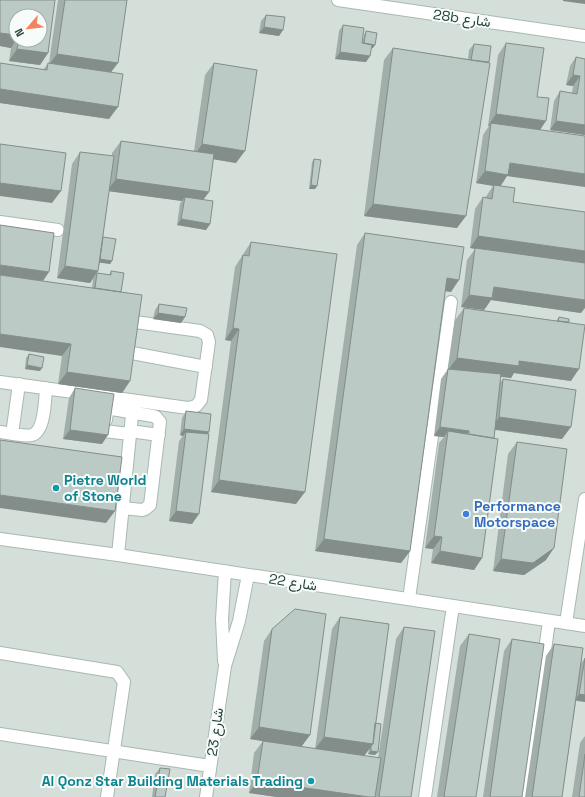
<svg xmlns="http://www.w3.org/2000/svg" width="585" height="797" font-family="'Space Grotesk',Vazirmatn,sans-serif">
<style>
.built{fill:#d4dfda;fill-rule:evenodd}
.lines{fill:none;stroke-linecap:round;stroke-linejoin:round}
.minor-casing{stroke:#a8b8b2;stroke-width:14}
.minor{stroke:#fff;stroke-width:12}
.wall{fill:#a1aea9;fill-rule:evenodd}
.shaded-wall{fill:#838d89}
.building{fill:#bbcac4;stroke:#838d89}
.culture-dot{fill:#0f9aa8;stroke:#f7fbf9;stroke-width:1.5}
.shop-dot{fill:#3f7fe0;stroke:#f7fbf9;stroke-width:1.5}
.labels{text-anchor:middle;stroke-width:4;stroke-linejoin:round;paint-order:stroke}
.street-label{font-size:14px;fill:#24423a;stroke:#f7fbf9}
.culture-label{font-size:14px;font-weight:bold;fill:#0d838f;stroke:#f7fbf9;text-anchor:start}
.shop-label{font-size:14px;font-weight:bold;fill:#366cbe;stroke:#f7fbf9;text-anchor:start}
</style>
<rect width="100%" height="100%" fill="#e6efeb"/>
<path class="built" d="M0,0H585V797H0ZM16,16H40V40H16Z"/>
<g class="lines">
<defs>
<path id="minor" d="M338,0L585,36
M0,222L58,230
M132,353L206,367
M0,382L188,408L196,406L201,400L209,342L207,335L200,331L135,322
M106,420L107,412L112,409L153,416L156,417L160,422L150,505L145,509L142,510L123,508
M104,431L130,434
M130,431L159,435
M0,432C9,433 23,437 32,435C45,431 45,400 46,388
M12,434L19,384
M0,539L118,555L585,626
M118,555L133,405
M409,599L451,302
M566,623L585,499
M0,653L117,672L124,682L107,797
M224,661L222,619L225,571
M0,734L210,766
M206,797L225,666L239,621L248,575
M425,797L453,606
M525,797L549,621"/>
</defs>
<use href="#minor" class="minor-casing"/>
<use href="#minor" class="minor"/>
</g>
<path class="wall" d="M0,0H55L48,53L40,65L9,61L11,48L0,46ZM16,16H40V40H16Z
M58,0H127L111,72L109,119L0,103V63L43,70L48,63H49Z
M266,15L283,30L279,36L259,33L261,21Z
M343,25L362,43L364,35L366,31L373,48H371L370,56L366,62L335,59L339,31Z
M506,43L507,176L500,186L513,202L581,313L491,300L484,310L461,307L467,260L475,249L470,248L475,209L483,197L485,198L493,186L476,183L483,135L489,126H488L498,55Z
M474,44L457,228L364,216L384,60L393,48L468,59L469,50Z
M576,57L585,59V135L550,130L554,101L560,91L572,93L573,86L566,85L570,66Z
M214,63L236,163L213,159L209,192L203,200L210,224L206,230L177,225L180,203L182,201L109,191L103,237L112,261L110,264L100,262L98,271L90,283L57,278L72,164L80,152L112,156V153L121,141L194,151L205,75Z
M314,159L317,186L315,189H309L312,162Z
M365,233L451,292L445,291L410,551L401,563L315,551L357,245Z
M251,242L296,504L211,492L231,341L225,340L235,267Z
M111,271L121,292L130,381L122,393L58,384L62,356L43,281L92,288L93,279L97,273L109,275Z
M159,304L185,317L181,323L153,319L155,310Z
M464,308L556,321L559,317L569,322L571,381L514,373L511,378L501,377L500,383L503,379L562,439L495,430L482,558L474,570L431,563L433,549L425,548L439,443L444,437L434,436L441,379L448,369L455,320Z
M29,354L40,371L25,369L26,358Z
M75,388L102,444L63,439L69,398Z
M186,411L209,432L207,434L192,524L169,521L179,441L183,436L180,435L182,418Z
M517,442L546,560L524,575L493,571L508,454Z
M340,617L375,723V755L368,754L369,749L364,756L378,758L396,639L404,627L411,797H277L249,793L254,753L263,741L250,739L264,641L272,629L310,735L301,747L315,749L332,629Z
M469,634L476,797H437L460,646Z
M512,639L522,797H483L504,651Z
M554,644L581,663L585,658V702L576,701L562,797H525L546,656Z
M585,736V797H572L580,743Z
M160,768L165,797H152L155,774Z"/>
<path class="shaded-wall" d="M563,0H585V4L563,1Z
M264,27L283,30L279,36L259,33Z
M0,33L16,35V40L11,48L0,46Z
M364,43L375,45L373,48L362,46Z
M17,49L48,53L40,65L9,61Z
M340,52L370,56L366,62L335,59Z
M57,54L118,63L109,75L48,66Z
M573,75L580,76L573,86L566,85Z
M0,89L118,107L109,119L0,103Z
M496,114L546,121L538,133L491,123L489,126H488Z
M556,121L585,125V135L550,130Z
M202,144L245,151L236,163L194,156Z
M510,163L585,174V187L507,176L500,187L476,183L485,171Z
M116,179L209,192L200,204L185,197L182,201L107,191Z
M0,183L61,191L52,203L0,196Z
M311,185L317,186L315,189H309Z
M373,204L466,216L457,228L364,216Z
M181,219L210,224L206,230L177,225Z
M478,236L585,251V264L470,248Z
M97,258L112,261L110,264L95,262Z
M0,265L49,272L43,281L0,275Z
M65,266L98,271L90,283L57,278Z
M447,278L459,280L451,292L439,290Z
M494,287L585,300V308L581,313L491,300L484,310L461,307L469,295Z
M158,313L185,317L181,323L153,319Z
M233,328L239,329L231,341L225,340Z
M0,334L71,344L62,356L0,347Z
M457,358L519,361L579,369L571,381L514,373L511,378L448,370Z
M27,365L42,368L40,371L25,369Z
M67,372L130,381L122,393L58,384Z
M499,417L571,427L562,439L491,429Z
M440,427L469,431L463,440L448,431L444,437L434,436Z
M184,429L209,432L204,438L186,432L183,436L180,435Z
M70,430L108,435L102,444L63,439Z
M219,480L305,492L296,504L211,492Z
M0,495L115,511L106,523L0,508Z
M176,511L199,514L192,524L169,521Z
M434,536L442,537L433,549L425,548Z
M324,539L410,551L401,563L315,551Z
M554,548L546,560L524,575L493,571L501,559Z
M440,551L482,558L474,570L431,563Z
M579,694L585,695V702L575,700Z
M259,727L310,735L301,747L250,739Z
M324,737L373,744L364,756L315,749Z
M371,751L378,752L375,755L368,754Z
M257,781L369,797H277L249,793Z"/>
<path class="building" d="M0,0H55L48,53L17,49L19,40H40V16H16V35L0,33Z
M65,0H127L118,63L57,54Z
M266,15L285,17L283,30L264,27Z
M343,25L364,28L362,43L372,45L370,56L340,52Z
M366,31L377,33L375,45L364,43Z
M506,43L544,48L537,97L549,98L546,121L496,114Z
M474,44L491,46L489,62L471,60Z
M393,48L490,63L466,216L373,204Z
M576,57L585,59V125L556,121L560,91L577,94L580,76L573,75Z
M0,63L47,70L48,63L123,74L118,107L0,89Z
M214,63L257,70L245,151L202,144Z
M491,123L585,136V174L510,163L508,175L485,171Z
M121,141L214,154L209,192L116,179Z
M0,144L66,153L61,191L0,183Z
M80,152L114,156L98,271L65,266Z
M314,159L321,160L317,186L311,185Z
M494,185L515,188L513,202L585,212V251L478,236L483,197L492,199Z
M185,197L213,201L210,224L181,219Z
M0,225L54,233L49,272L0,265Z
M365,233L464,247L459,280L447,278L410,551L324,539Z
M103,237L116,239L112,261L100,259Z
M251,242L337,254L305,492L219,480L239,329L233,328L243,255L249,256Z
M475,248L585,263V300L494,287L492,298L469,295Z
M111,271L124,273L121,292L95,288L97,273L111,275Z
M0,275L142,295L130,381L67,372L71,344L0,334Z
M159,304L187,308L185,317L158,313Z
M464,308L585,325L579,369L519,361V366L457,358Z
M559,317L569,319V322L558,321Z
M29,354L44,357L42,368L27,365Z
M448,369L501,374L494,438L469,434V431L440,427Z
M503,379L576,390L571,427L499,417Z
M75,388L114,394L108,435L70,430Z
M186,411L211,414L209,432L184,429Z
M448,431L498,439L482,558L440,551L442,537L434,536Z
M186,432L209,434L199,514L176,511Z
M0,440L122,457L115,511L0,495Z
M517,442L567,449L554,548L533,563L501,559Z
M295,609L326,614L310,735L259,727L272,629Z
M340,617L389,624L373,744L324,737Z
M404,627L435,631L411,797H379Z
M469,634L500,639L476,797H444Z
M512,639L544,644L522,797H490Z
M554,644L583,648L562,797H532Z
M585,658V695L579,694Z
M375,723L381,724L378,752L371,751V746L373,744Z
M263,741L381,758L375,797H369L257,781Z
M585,754V797H579Z
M160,768L170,769L165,797H155Z"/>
<g class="culture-dot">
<circle cx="56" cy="488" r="4"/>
<circle cx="311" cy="781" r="4"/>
</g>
<circle class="shop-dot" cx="466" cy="514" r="4"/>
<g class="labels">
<g class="street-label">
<text transform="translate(462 18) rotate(8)" y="5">28b شارع</text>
<text transform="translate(293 582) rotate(9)" y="5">شارع 22</text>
<text transform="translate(215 732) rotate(-82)" y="5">شارع 23</text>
</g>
<g class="culture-label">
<text x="64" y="485">Pietre World<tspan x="64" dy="16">of Stone</tspan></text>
<text x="303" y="786" text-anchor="end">Al Qonz Star Building Materials Trading</text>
</g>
<g class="shop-label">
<text x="474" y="511">Performance<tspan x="474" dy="16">Motorspace</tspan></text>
</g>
</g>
<g transform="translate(28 28) rotate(242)"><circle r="19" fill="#f7fbf9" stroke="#a3b1ad"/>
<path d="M0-3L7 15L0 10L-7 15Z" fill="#f4845f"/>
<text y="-6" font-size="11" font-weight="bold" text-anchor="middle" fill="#24423a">N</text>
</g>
</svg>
